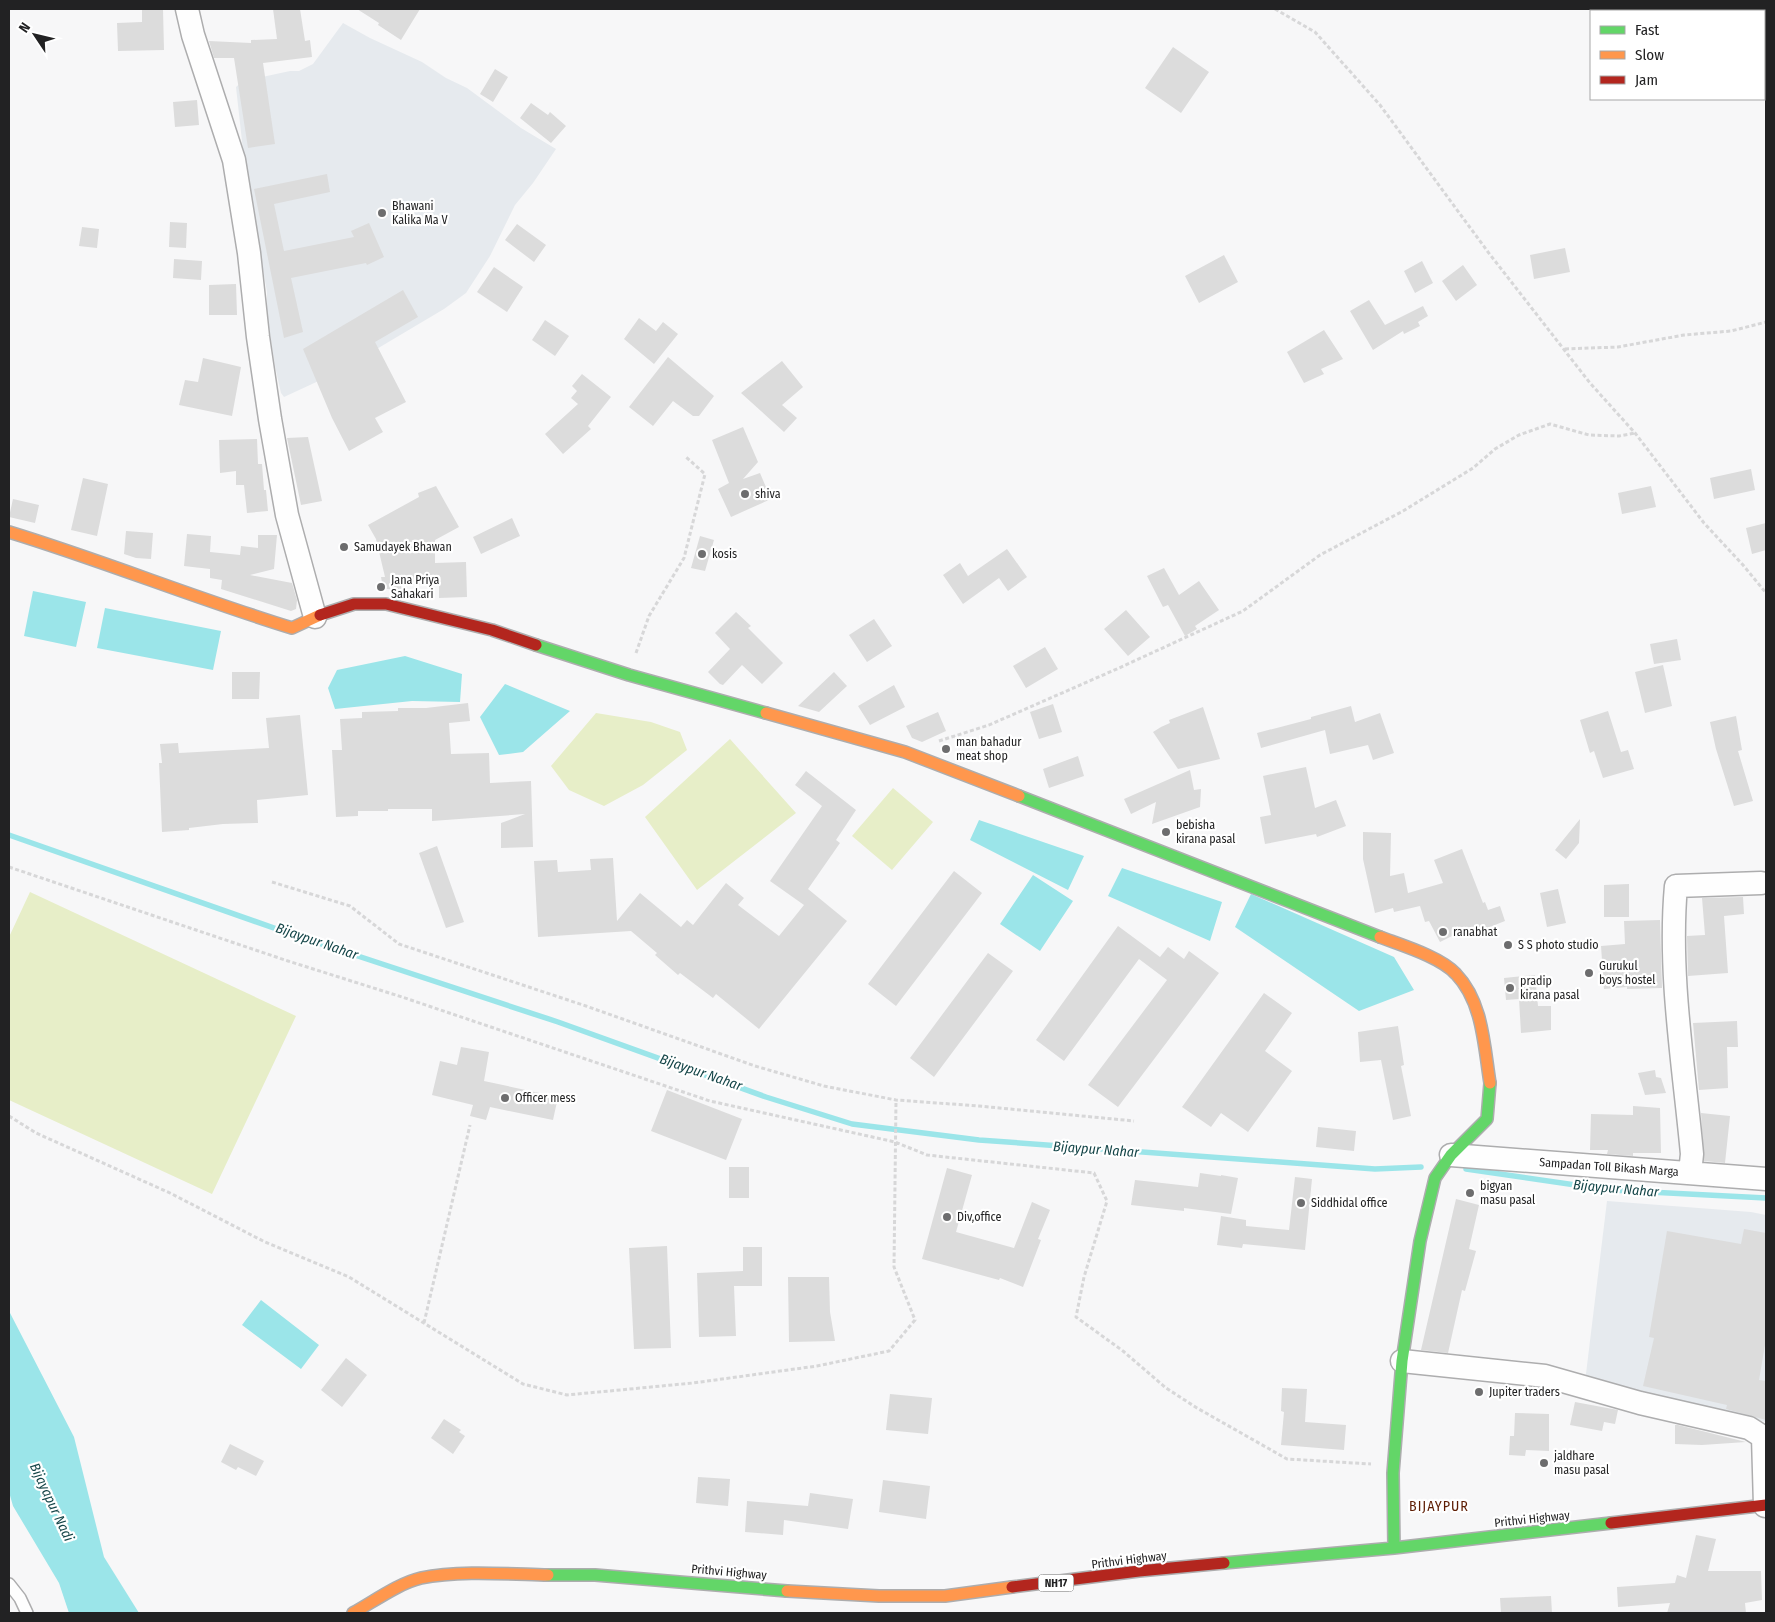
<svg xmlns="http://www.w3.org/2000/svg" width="1775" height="1622" font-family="'Fira Sans Condensed',sans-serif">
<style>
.built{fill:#e6eaee}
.green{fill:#e7eec8}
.water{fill:#9be5e9}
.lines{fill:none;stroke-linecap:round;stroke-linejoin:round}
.stream{stroke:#9be5e9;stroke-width:5.5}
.building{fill:#dcdcdc}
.lane-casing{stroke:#adadae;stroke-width:14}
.street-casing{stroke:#adadae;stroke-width:25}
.fast-casing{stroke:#adadae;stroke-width:14}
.slow-casing{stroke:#adadae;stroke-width:14}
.jam-casing{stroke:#adadae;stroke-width:14}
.path{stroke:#d7d7d8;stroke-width:3;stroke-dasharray:4 2.5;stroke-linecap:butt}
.lane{stroke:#fefefe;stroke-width:11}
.street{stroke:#fefefe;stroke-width:22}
.fast{stroke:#63d668;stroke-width:11}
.slow{stroke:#ff974d;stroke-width:11}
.jam{stroke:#b3261e;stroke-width:11}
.poi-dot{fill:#6d6d6e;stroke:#fff;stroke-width:2}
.labels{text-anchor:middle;stroke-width:4.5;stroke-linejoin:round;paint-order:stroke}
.shield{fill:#fff;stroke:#646465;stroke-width:1}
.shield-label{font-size:11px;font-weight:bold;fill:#222223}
.poi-label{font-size:12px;fill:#222223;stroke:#fff;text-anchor:start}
.street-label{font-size:12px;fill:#222223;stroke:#fff}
.water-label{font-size:14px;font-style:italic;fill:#144548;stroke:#fff}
.neighbourhood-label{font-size:14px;letter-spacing:1px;fill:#5e1d04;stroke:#fff}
</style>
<rect width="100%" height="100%" fill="#f7f7f8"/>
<path class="built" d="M343,23L370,38L422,62L446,78L467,88L521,128L556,149L533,183L515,205L490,256L466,293L444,309L338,372L284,397L281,393L275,366L267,315V292L245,168L236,87L243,81L290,71H299L313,64Z
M1607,1201L1751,1212L1766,1215V1422L1686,1403L1585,1382Z"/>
<path class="green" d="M596,713L651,722L680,732L687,750L643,785L604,806L569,790L551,766Z
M730,739L796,813L697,890L645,817Z
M893,788L933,822L892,870L852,836Z
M30,892L296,1016L212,1194L9,1100V937Z"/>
<path class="water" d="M33,591L86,602L76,647L24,636Z
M105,608L221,631L213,670L97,648Z
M405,656L462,674L460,702L412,701L335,709L328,688L337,670Z
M505,684L570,711L523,752L499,755L480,717Z
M979,820L1084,856L1068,890L970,840Z
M1122,868L1222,902L1210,941L1108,896Z
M1033,875L1073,901L1040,951L1000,924Z
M1251,894L1394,957L1414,990L1359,1011L1235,927Z
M261,1300L319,1345L301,1369L242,1325Z
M9,1311L74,1437L104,1557L139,1613H69L59,1583L13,1506L9,1492Z"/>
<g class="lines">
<path class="stream" d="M9,835L291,934L558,1022L766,1097L852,1124L979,1140L1375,1169L1421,1167
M1466,1169L1610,1190L1766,1198"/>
</g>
<path class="building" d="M142,9H163L164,50L118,51L117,23L142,22Z
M273,9H300L305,41L310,40L312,57L263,63L275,144L248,148L234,58H214L209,41L251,43V40L277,39Z
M357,9H420L401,40L378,25L379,23Z
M1173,47L1209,72L1181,113L1145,88Z
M495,69L508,77L493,102L480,94Z
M197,100L199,125L175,127L173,102Z
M531,103L548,115L550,112L566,126L551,143L520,118Z
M327,174L330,192L274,204L284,251L354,237L351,231L369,223L384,257L367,265L366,263L291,278L303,332L284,338L254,189Z
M170,222L187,223L186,248L169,247Z
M517,224L546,245L534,262L505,240Z
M82,227L99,229L97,248L79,246Z
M1565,248L1570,272L1534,279L1530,255Z
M1224,255L1238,282L1199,303L1185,276Z
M174,259L202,261L201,280L173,278Z
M1422,261L1433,283L1415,293L1404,271Z
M1463,265L1477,285L1456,301L1442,281Z
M494,267L523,287L507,312L477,292Z
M236,284L237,315H209V285Z
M403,290L418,317L375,342L406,402L375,418L383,432L349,451L332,418L303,349Z
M1369,300L1385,325L1423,306L1428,316L1418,322L1420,326L1404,334L1403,331L1373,350L1350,311Z
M639,318L656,331L663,322L678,334L654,364L624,339Z
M545,320L569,336L555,356L532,340Z
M1324,330L1343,359L1321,369L1324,374L1304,383L1287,352Z
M668,357L714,396L699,416H693L673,401L653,426L629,407Z
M203,358L241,367L232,416L179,405L185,380L198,382Z
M782,361L803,387L782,405L797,418L784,432L741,393Z
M582,374L611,397L588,426L591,429L563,454L545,434L578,404L571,398L577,391L572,386Z
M743,427L758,462L743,479L760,473L771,499L731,517L718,489L729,483L712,440Z
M308,437L322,501L301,505L287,438Z
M257,439L258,464H262L264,490H266L268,511L247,513L244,485H236V471L220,473L219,440Z
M1751,469L1755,490L1714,499L1710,478Z
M83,478L108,484L97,536L71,530Z
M436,486L459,527L435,540V563L466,562L467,597L439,598V585H401L402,592L383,588L381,577H385L376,539L368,525L419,497L418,493Z
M1651,486L1656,507L1622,514L1618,493Z
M13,499L39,505L35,523L9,517Z
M512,518L520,536L481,554L473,537Z
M1766,523V550L1752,554L1746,528Z
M126,531L153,533L151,559L136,558L124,554Z
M187,534L211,536L210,552L240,555L241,546L258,548V535H277L274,569L250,575L292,583L297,600L296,609L291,611L221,589L222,580L210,578V569L184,566Z
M700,536L714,540L705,571L691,568Z
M1007,549L1027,577L1008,591L999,578L963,604L943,575L960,563L968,576Z
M1164,568L1179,595L1199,581L1219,610L1195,626L1197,629L1185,636L1168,605L1163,607L1147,576Z
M1126,610L1150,637L1128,656L1104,629Z
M736,612L751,626L748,628L783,663L762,684L742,665L723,685L720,684L708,672L730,649L715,633Z
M874,619L892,646L867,662L849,635Z
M1677,639L1681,660L1654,664L1650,644Z
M1045,647L1058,669L1026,688L1013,666Z
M1663,665L1672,706L1645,713L1635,672Z
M232,672H260L259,699H232Z
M834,672L847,686L819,712L798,706Z
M894,685L905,707L870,725L858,706Z
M468,703L470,721L449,723L451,754L489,753L490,783L531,781L533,847L501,848V823L525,814L432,821V809H388V811H358V816L336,817L332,750H342L340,719L362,718V712L398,711V708H426Z
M1053,704L1062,732L1039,739L1030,712Z
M1351,706L1355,722L1380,713L1394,753L1373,760L1368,745L1330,754L1325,730L1261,748L1257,733L1311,719V717Z
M1203,707L1220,759L1178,769L1153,732L1161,727L1170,723L1169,720Z
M1608,711L1621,752L1628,750L1634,769L1603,778L1594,751L1590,753L1580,720Z
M938,712L946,731L922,742L912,738L906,726Z
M300,715L308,795L257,800L258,823L223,824L189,828V830L162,832L159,763H162L160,744L178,743L179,753L269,748L266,718Z
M1736,716L1742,750L1738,751L1753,801L1734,806L1716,749L1710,722Z
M1078,756L1084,776L1049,788L1043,769Z
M1306,767L1315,808L1336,800L1346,826L1317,837L1316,834L1265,844L1260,817L1271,815L1263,776Z
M1190,770L1194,790L1201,789L1200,807L1152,824L1156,802L1131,814L1124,799Z
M806,771L856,810L836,840L840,843L808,889L847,921L759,1029L716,994L713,998L680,973L678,975L655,955L657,953L631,931L538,937L534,861L557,860L558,872L591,870L590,859L613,858L617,921L640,893L681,927L687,920L693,925L726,883L744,898L738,905L779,936L804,905L770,881L822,806L795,785Z
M1580,819L1579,843L1566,859L1555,850Z
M1363,832L1391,833L1390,876L1404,873L1408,893L1443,883L1434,860L1462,849L1483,903L1485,902L1488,910L1500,906L1505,921L1472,934L1470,927L1440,942L1429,921L1425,922L1420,906L1394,912L1393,908L1375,913L1363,859Z
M437,846L464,922L446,928L419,853Z
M954,871L982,893L896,1006L868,984Z
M1629,884V917H1604V885Z
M1558,889L1566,923L1547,927L1540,893Z
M1743,897L1744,914L1724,916L1728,973L1688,976L1687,936L1705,935L1702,898Z
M1660,920L1662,988L1627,989V987L1604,989L1601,946L1625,944L1624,921Z
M1118,926L1160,957L1168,947L1184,959L1189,951L1219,973L1118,1107L1088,1085L1167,980L1139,959L1064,1061L1036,1040Z
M988,953L1013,971L934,1077L910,1058Z
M1535,975L1538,1006H1551V1030L1521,1033L1519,999L1506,1000L1504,978Z
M1264,993L1292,1013L1265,1051L1292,1071L1248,1132L1221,1113L1211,1127L1182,1107Z
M1737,1021L1738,1047H1727L1728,1088L1699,1090L1693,1023Z
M1398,1026L1404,1065L1401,1066L1411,1116L1393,1120L1381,1060L1360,1062L1358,1032Z
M461,1047L489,1052L484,1081L558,1097L553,1120L490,1107L486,1120L470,1116L473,1105L432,1095L440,1061L457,1065Z
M1655,1070L1656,1077L1661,1078L1666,1093L1645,1095L1638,1073Z
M667,1090L742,1119L726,1160L651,1131Z
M1633,1106L1660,1108L1661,1153H1633V1156L1607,1154L1608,1150H1590L1591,1114L1633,1115Z
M1701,1113L1730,1116L1725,1163L1704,1161Z
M1318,1127L1356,1131L1354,1151L1316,1147Z
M729,1167H749V1198H729Z
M947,1168L972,1175L956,1232L1014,1248L1032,1202L1050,1210L1038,1239L1041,1240L1023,1287L1000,1278L999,1280L922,1259Z
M1200,1173L1221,1176V1175L1238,1178L1231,1214L1184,1208V1211L1131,1205L1135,1180L1198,1187Z
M1295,1177L1312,1179L1305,1250L1243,1244L1242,1248L1217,1245L1221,1216L1246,1220V1226L1289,1230Z
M1456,1199L1479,1205L1469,1249L1476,1251L1465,1291L1462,1290L1448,1353L1421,1350Z
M1744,1229L1766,1233V1339L1759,1380L1766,1381V1420L1726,1409L1727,1405L1643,1386L1654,1338L1649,1337L1667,1231L1741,1244Z
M667,1246L671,1348L634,1349L629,1248Z
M743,1247H762V1286H734L736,1336L699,1337L697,1273L743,1271Z
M788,1277H829L830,1312L835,1341L789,1342Z
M346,1358L367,1375L342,1407L321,1390Z
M1282,1388L1307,1389L1305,1422L1346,1425L1344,1450L1281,1445L1284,1412L1281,1411Z
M890,1394L932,1398L928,1434L886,1430Z
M1575,1402L1618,1410L1615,1424L1604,1422L1602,1431L1570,1425Z
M1515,1413L1549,1414V1451L1526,1450L1525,1456L1509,1455L1510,1436H1514Z
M444,1419L461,1430L459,1432L465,1436L453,1454L431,1438Z
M1675,1425H1678L1746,1442L1702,1445L1675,1444Z
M230,1444L264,1461L256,1476L238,1467L236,1470L221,1462Z
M698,1477L730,1479L728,1506L696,1503Z
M883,1480L930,1486L926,1519L879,1512Z
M810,1493L853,1499L848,1529L784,1520L783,1535L745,1532L747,1501L808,1506Z
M1696,1535L1716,1539L1708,1571H1761L1762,1600L1745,1603L1746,1613H1667L1670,1603L1618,1607L1617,1587L1675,1583L1677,1575L1686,1578Z
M1551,1596L1552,1613H1501L1500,1598Z"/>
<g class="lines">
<defs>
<path id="lane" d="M9,1584L20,1598L27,1613"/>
<path id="street" d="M187,9L193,35L234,160L249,253L258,337L270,419L287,515L315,617
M1451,1155L1766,1179
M1690,1173L1692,1154C1684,1067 1668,973 1676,886L1761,883
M1402,1361L1545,1376L1640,1403L1749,1428L1763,1437L1765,1506"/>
<path id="fast" d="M536,645L629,675L766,713
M1019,796L1380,937
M1394,1548L1393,1473L1402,1361L1420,1241L1435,1178L1451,1155L1487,1119L1490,1083
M1224,1563L1394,1548L1611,1523
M548,1575H595L787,1591"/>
<path id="slow" d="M9,532C104,561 197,599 292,628L320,615
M766,713L905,752L1019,796
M1380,937C1401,945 1441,957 1456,974C1483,1002 1484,1046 1490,1083
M787,1591L879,1596H945L1012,1587
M353,1613C373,1602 399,1583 421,1578C458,1570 509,1574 548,1575"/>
<path id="jam" d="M320,615L354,604H386L492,630L536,645
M1611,1523L1766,1505
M1012,1587L1139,1571L1224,1563"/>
</defs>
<use href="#lane" class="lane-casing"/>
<use href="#street" class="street-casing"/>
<use href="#fast" class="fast-casing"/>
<use href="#slow" class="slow-casing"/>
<use href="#jam" class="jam-casing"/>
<path class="path" d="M1275,9L1315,32L1380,105L1488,252L1590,383L1635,433L1704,523L1743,565L1766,593
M1565,349L1618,347L1684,335L1731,331L1766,322
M636,653L649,616L684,558L705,474L686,457
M939,741L989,725L1119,668L1243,611L1320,555L1403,511L1473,468L1495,449L1519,435L1550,424L1589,435L1619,436L1635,433
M9,867L288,961L402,997L710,1101L895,1142L927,1155L1094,1173L1107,1201L1084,1277L1076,1317L1123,1351L1166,1388L1197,1408L1287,1459L1371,1464
M272,882L350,906L399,944L586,1006L755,1066L824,1086L896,1100L979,1106L1134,1121
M9,1116L36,1133L170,1193L265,1242L349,1277L523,1384L567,1395L693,1383L817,1366L889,1351L915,1320L894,1267L896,1100
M424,1323L470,1125"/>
<use href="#lane" class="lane"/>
<use href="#street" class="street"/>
<use href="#fast" class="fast"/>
<use href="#slow" class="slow"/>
<use href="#jam" class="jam"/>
</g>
<g class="poi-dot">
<circle cx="382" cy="213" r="5"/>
<circle cx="745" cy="494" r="5"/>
<circle cx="344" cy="547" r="5"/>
<circle cx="702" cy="554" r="5"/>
<circle cx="381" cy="587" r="5"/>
<circle cx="946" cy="749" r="5"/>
<circle cx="1166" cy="832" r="5"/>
<circle cx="1443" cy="932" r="5"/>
<circle cx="1508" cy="945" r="5"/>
<circle cx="1589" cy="973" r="5"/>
<circle cx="1510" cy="988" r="5"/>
<circle cx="505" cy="1098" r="5"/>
<circle cx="1470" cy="1193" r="5"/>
<circle cx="1301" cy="1203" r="5"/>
<circle cx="947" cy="1217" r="5"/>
<circle cx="1479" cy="1392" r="5"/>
<circle cx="1544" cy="1463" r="5"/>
</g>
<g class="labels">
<rect class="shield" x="1038.5" y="1574.5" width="35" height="17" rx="4"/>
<g class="shield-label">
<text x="1056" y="1587">NH17</text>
</g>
<g class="poi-label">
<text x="392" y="210">Bhawani<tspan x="392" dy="14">Kalika Ma V</tspan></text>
<text x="755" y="498">shiva</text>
<text x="354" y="551">Samudayek Bhawan</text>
<text x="712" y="558">kosis</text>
<text x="391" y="584">Jana Priya<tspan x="391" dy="14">Sahakari</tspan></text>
<text x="956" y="746">man bahadur<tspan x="956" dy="14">meat shop</tspan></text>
<text x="1176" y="829">bebisha<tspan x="1176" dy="14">kirana pasal</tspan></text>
<text x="1453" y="936">ranabhat</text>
<text x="1518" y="949">S S photo studio</text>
<text x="1599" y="970">Gurukul<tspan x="1599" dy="14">boys hostel</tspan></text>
<text x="1520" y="985">pradip<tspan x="1520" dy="14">kirana pasal</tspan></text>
<text x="515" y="1102">Officer mess</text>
<text x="1480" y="1190">bigyan<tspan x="1480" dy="14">masu pasal</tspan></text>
<text x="1311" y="1207">Siddhidal office</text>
<text x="957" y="1221">Div,office</text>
<text x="1489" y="1396">Jupiter traders</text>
<text x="1554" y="1460">jaldhare<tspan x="1554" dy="14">masu pasal</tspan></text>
</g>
<g class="street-label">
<text transform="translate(1609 1167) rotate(4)" y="4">Sampadan Toll Bikash Marga</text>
<text transform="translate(1532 1519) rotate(-6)" y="4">Prithvi Highway</text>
<text transform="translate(1129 1560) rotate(-7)" y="4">Prithvi Highway</text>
<text transform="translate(729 1572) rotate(5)" y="4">Prithvi Highway</text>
</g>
<g class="water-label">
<text transform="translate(317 941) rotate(19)" y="5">Bijaypur Nahar</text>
<text transform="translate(701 1072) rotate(19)" y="5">Bijaypur Nahar</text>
<text transform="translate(1096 1149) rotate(4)" y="5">Bijaypur Nahar</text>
<text transform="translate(1616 1188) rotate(5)" y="5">Bijaypur Nahar</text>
<text transform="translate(52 1502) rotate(65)" y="5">Bijayapur Nadi</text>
</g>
<g class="neighbourhood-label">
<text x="1439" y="1511">BIJAYPUR</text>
</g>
</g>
<rect width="1775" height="1622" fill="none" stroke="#222223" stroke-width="20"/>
<rect x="1590" y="10" width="175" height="90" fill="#ffffff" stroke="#a7a7a7"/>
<rect x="1600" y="26" width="25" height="8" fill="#63d668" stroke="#a7a7a7"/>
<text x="1635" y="35" font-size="15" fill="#222223">Fast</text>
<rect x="1600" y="51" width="25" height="8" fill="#ff974d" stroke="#a7a7a7"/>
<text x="1635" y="60" font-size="15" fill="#222223">Slow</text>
<rect x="1600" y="76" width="25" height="8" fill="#b3261e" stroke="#a7a7a7"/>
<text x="1635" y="85" font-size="15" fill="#222223">Jam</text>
<g transform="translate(35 35) rotate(305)" stroke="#ffffff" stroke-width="4" paint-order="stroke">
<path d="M0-4L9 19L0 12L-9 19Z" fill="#222223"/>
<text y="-8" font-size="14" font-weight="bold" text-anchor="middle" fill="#222223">N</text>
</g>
</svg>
